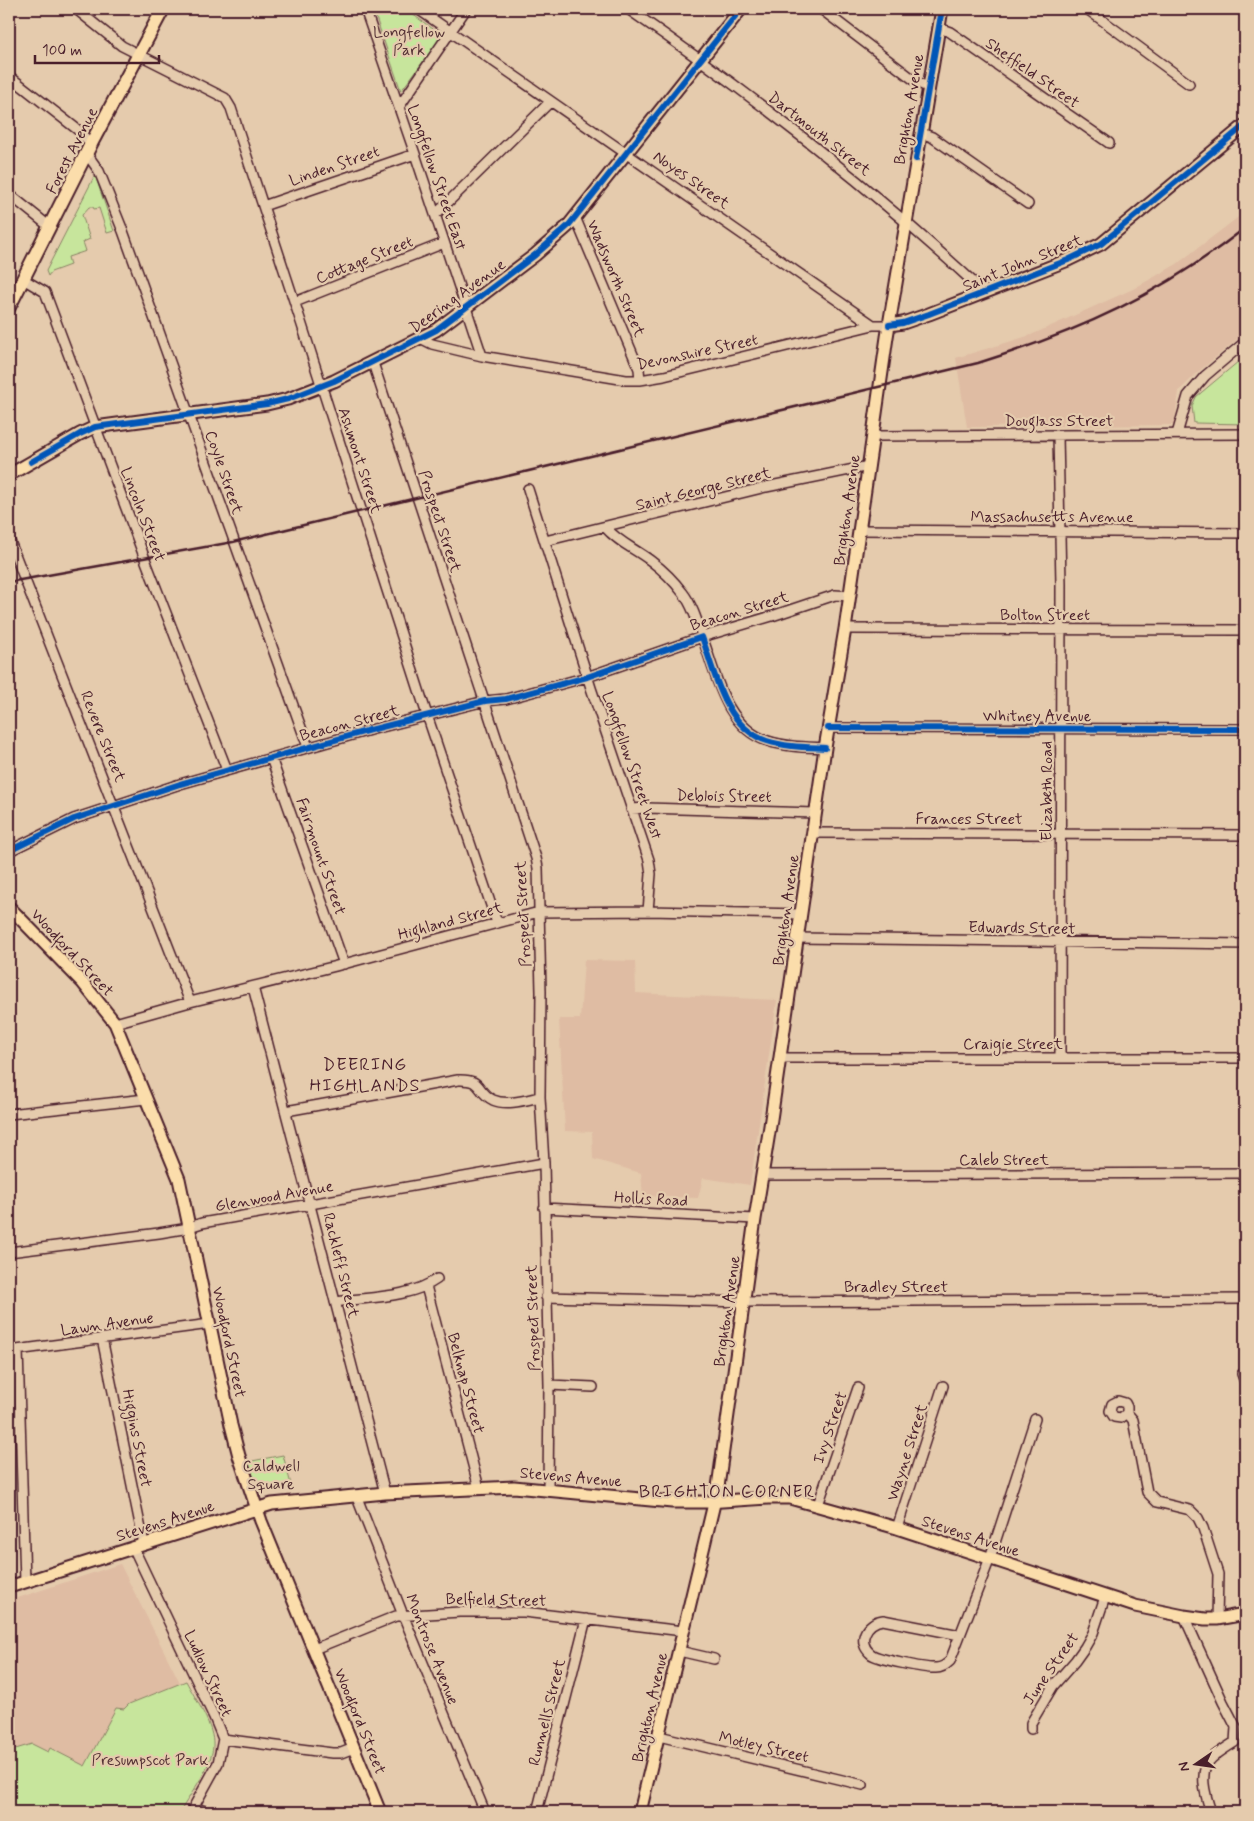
<svg xmlns="http://www.w3.org/2000/svg" width="1254" height="1821" font-family="Mynerve,sans-serif">
<style>
.built{fill:#dfbca3}
.green{fill:#c7e59c;stroke:#888264}
.lines{fill:none;stroke-linecap:round;stroke-linejoin:round}
.minor-casing{stroke:#4a1f2b;stroke-width:12}
.major-casing{stroke:#4a1f2b;stroke-width:15}
.highway-casing{stroke:#4a1f2b;stroke-width:16}
.minor{stroke:#e5cbad;stroke-width:9}
.major{stroke:#fbddab;stroke-width:11}
.highway{stroke:#fbddab;stroke-width:12}
.rail{stroke:#4a1f2b;stroke-width:2.5}
.cycleway-casing{stroke:#e5cbad;stroke-width:9}
.cycleway{stroke:#0057b8;stroke-width:6}
.labels{text-anchor:middle;stroke-width:4.5;stroke-linejoin:round;paint-order:stroke}
.park-label{font-size:16px;fill:#563336;stroke:#e5cbad}
.street-label{font-size:16px;fill:#4a1f2b;stroke:#e5cbad}
.neighbourhood-label{font-size:18px;letter-spacing:1px;fill:#4a1f2b;stroke:#e5cbad}
</style>
<rect width="100%" height="100%" fill="#e5cbad"/>
<filter id="ink" filterUnits="userSpaceOnUse"><feTurbulence type="fractalNoise" baseFrequency=".02" numOctaves="2"/><feDisplacementMap in="SourceGraphic" scale="10" xChannelSelector="R" yChannelSelector="G"/><feConvolveMatrix kernelMatrix="1 2 1 2 8 2 1 2 1" color-interpolation-filters="sRGB"/></filter>
<g filter="url(#ink)">
<path class="built" d="M1245,212V333L1198,372L1179,391L1174,425L967,427L956,358L1031,335L1133,289L1177,264Z
M584,960L635,961L636,993L777,1000L750,1185L703,1178L698,1198L643,1196L641,1173L593,1159L592,1132L565,1131L559,1019H580Z
M120,1564L213,1748L175,1812H9V1601Z"/>
<path class="green" d="M373,9H405L440,34V39L401,91Z
M94,177L96,178L114,231L107,233L99,208L94,209L93,207H89L82,215L90,239L83,242L86,251L68,257L70,265L51,272L48,276L46,271Z
M1245,356V424L1194,423L1192,406L1196,397Z
M283,1455L292,1488C260,1492 259,1492 247,1462Z
M186,1681C195,1698 212,1723 213,1742C215,1763 190,1794 180,1812H9V1751L32,1744L48,1752L50,1748L85,1766L116,1708L124,1709L129,1704Z"/>
<g class="lines">
<defs>
<path id="minor" d="M76,9L122,46L225,98L231,108L301,322L427,715L497,923
M365,9L415,154L482,356
M418,9L873,325
M628,9C753,95 873,189 984,292
M821,9L918,83L928,87
M1087,9L1189,84
M939,28L950,32L1109,143
M9,76L78,130L91,144
M399,107L466,9
M921,133L932,137L1028,204
M87,154L99,171L123,231L308,747
M9,194L50,227
M263,206L415,154
M436,214L550,102
M575,217L639,369L640,380
M23,279L45,292L145,559L227,770
M295,302L444,243
M422,339L432,344L482,356L626,380H640L664,376L873,325H889
M373,363L536,858L538,868L541,992L540,1097L544,1163L549,1385L548,1490
M1177,434L1188,396L1205,376L1245,342
M1058,435L1061,584L1060,1058
M873,436L1245,434
M528,489L591,688L649,860L651,874L648,911
M605,527C619,543 634,548 651,561C663,570 674,581 683,593C693,606 698,624 703,639C716,675 726,728 768,741C786,747 806,747 825,748
M859,530L1245,533
M9,539L190,1002
M545,541L766,487L869,466
M845,629L1245,630
M828,728L1245,729
M271,758L344,964
M631,809L647,808L815,813
M813,833L1245,835
M9,851L74,819L180,784L370,730L485,701L506,699L587,677L702,637L772,616L835,595L850,596
M797,938L1245,944
M253,987L385,1493
M115,1023L190,1002L336,966L539,912L648,911L801,914
M780,1058H1245
M286,1111L458,1080C484,1079 475,1091 493,1100C507,1106 526,1100 540,1097
M9,1114L146,1099
M763,1175L1245,1173
M544,1208L755,1219
M9,1252L159,1233L183,1229L202,1223L544,1163
M426,1286L479,1488
M546,1297L744,1302L1245,1299
M335,1302C367,1297 411,1298 437,1279
M102,1338L144,1544
M18,1350L25,1582
M9,1351L210,1324
M1242,1374L1245,1382
M549,1385L593,1387
M1127,1413L1121,1418L1114,1417L1110,1411L1112,1404L1118,1401L1125,1403L1127,1407V1413L1133,1420L1147,1492L1157,1502L1190,1510L1198,1518L1203,1528L1218,1574L1217,1619
M356,1495L403,1615L485,1812
M818,1505L858,1388
M897,1528L943,1386
M133,1547L214,1717L223,1739L218,1763L191,1812
M1184,1616L1223,1702L1236,1727L1235,1742C1227,1747 1219,1752 1212,1758C1197,1771 1206,1797 1211,1812
M960,1635L883,1620C866,1622 856,1642 871,1654C877,1659 927,1669 936,1668C942,1668 946,1665 950,1661L990,1558L1035,1419
M314,1649L396,1616L460,1612H524L683,1631
M679,1651L714,1659
M1031,1729V1723L1053,1686L1075,1661L1085,1647L1093,1633L1105,1597
M659,1736L863,1785
M223,1739L332,1753H341L354,1748
M194,1808L209,1812
M537,1812L586,1619"/>
<path id="major" d="M889,325L903,323L929,314L1068,260L1101,244L1245,125
M9,475L80,434L95,427L267,404L288,399L334,381L436,330L535,255L568,226L741,9
M9,907L83,983L115,1023L179,1179L231,1425L239,1456L261,1521L380,1812
M9,1587L272,1504L385,1493L514,1487L672,1502H707L768,1498H790L897,1528L1135,1606L1184,1616L1205,1619H1217L1245,1614
M640,1812L718,1487L755,1219L770,1126L825,748L845,629L887,337L942,9"/>
<path id="highway" d="M9,307L92,142L163,9"/>
</defs>
<use href="#minor" class="minor-casing"/>
<use href="#major" class="major-casing"/>
<use href="#highway" class="highway-casing"/>
<use href="#minor" class="minor"/>
<use href="#major" class="major"/>
<use href="#highway" class="highway"/>
<path class="rail" d="M9,582L233,542L978,363C1080,331 1160,295 1245,228"/>
<defs>
<path id="cycleway" d="M916,159L942,9
M889,325L903,323L929,314L1068,260L1101,244L1245,125
M31,462L80,434L95,427L267,404L288,399L334,381L436,330L535,255L568,226L741,9
M828,728L1245,729
M9,851L74,819L180,784L370,730L485,701L506,699L587,677L702,637C715,674 725,727 767,741C786,747 806,747 825,748"/>
</defs>
<use href="#cycleway" class="cycleway-casing"/>
<use href="#cycleway" class="cycleway"/>
</g>
</g>
<g class="labels">
<g class="park-label">
<text x="409" y="37">Longfellow<tspan x="409" dy="18">Park</tspan></text>
<text x="271" y="1471">Caldwell<tspan x="271" dy="18">Square</tspan></text>
<text x="150" y="1765">Presumpscot Park</text>
</g>
<g class="street-label">
<text transform="translate(1033 72) rotate(35)" y="6">Sheffield Street</text>
<text transform="translate(908 109) rotate(-80)" y="6">Brighton Avenue</text>
<text transform="translate(820 133) rotate(38)" y="6">Dartmouth Street</text>
<text transform="translate(71 150) rotate(-63)" y="6">Forest Avenue</text>
<text transform="translate(334 165) rotate(-19)" y="6">Linden Street</text>
<text transform="translate(438 177) rotate(71)" y="6">Longfellow Street East</text>
<text transform="translate(692 179) rotate(35)" y="6">Noyes Street</text>
<text transform="translate(364 259) rotate(-22)" y="6">Cottage Street</text>
<text transform="translate(1022 262) rotate(-22)" y="6">Saint John Street</text>
<text transform="translate(617 278) rotate(67)" y="6">Wadsworth Street</text>
<text transform="translate(457 295) rotate(-36)" y="6">Deering Avenue</text>
<text transform="translate(697 351) rotate(-12)" y="6">Devonshire Street</text>
<text x="1059" y="426">Douglass Street</text>
<text transform="translate(361 460) rotate(72)" y="6">Ashmont Street</text>
<text transform="translate(225 472) rotate(71)" y="6">Coyle Street</text>
<text transform="translate(703 488) rotate(-14)" y="6">Saint George Street</text>
<text transform="translate(846 510) rotate(-82)" y="6">Brighton Avenue</text>
<text transform="translate(144 514) rotate(69)" y="6">Lincoln Street</text>
<text x="1052" y="522">Massachusetts Avenue</text>
<text transform="translate(441 521) rotate(72)" y="6">Prospect Street</text>
<text transform="translate(739 610) rotate(-17)" y="6">Beacon Street</text>
<text x="1045" y="620">Bolton Street</text>
<text x="1037" y="721">Whitney Avenue</text>
<text transform="translate(349 722) rotate(-15)" y="6">Beacon Street</text>
<text transform="translate(104 736) rotate(68)" y="6">Revere Street</text>
<text transform="translate(633 765) rotate(71)" y="6">Longfellow Street West</text>
<text transform="translate(1046 791) rotate(-90)" y="6">Elizabeth Road</text>
<text transform="translate(724 795) rotate(1)" y="6">Deblois Street</text>
<text x="969" y="824">Frances Street</text>
<text transform="translate(322 856) rotate(71)" y="6">Fairmount Street</text>
<text transform="translate(785 910) rotate(-82)" y="6">Brighton Avenue</text>
<text transform="translate(522 914) rotate(-93)" y="6">Prospect Street</text>
<text transform="translate(450 920) rotate(-15)" y="6">Highland Street</text>
<text transform="translate(1022 927) rotate(1)" y="6">Edwards Street</text>
<text transform="translate(73 952) rotate(47)" y="6">Woodford Street</text>
<text x="1013" y="1049">Craigie Street</text>
<text x="1004" y="1165">Caleb Street</text>
<text transform="translate(274 1195) rotate(-10)" y="6">Glenwood Avenue</text>
<text transform="translate(651 1198) rotate(3)" y="6">Hollis Road</text>
<text transform="translate(342 1265) rotate(76)" y="6">Rackleff Street</text>
<text x="896" y="1292">Bradley Street</text>
<text transform="translate(726 1311) rotate(-82)" y="6">Brighton Avenue</text>
<text transform="translate(532 1318) rotate(-92)" y="6">Prospect Street</text>
<text transform="translate(107 1323) rotate(-8)" y="6">Lawn Avenue</text>
<text transform="translate(230 1342) rotate(78)" y="6">Woodford Street</text>
<text transform="translate(467 1383) rotate(75)" y="6">Belknap Street</text>
<text transform="translate(829 1427) rotate(-71)" y="6">Ivy Street</text>
<text transform="translate(138 1438) rotate(79)" y="6">Higgins Street</text>
<text transform="translate(906 1452) rotate(-72)" y="6">Wayne Street</text>
<text transform="translate(571 1476) rotate(5)" y="6">Stevens Avenue</text>
<text transform="translate(165 1520) rotate(-18)" y="6">Stevens Avenue</text>
<text transform="translate(971 1535) rotate(18)" y="6">Stevens Avenue</text>
<text transform="translate(496 1599) rotate(1)" y="6">Belfield Street</text>
<text transform="translate(433 1649) rotate(68)" y="6">Montrose Avenue</text>
<text transform="translate(1050 1668) rotate(-55)" y="6">June Street</text>
<text transform="translate(209 1673) rotate(65)" y="6">Ludlow Street</text>
<text transform="translate(649 1707) rotate(-77)" y="6">Brighton Avenue</text>
<text transform="translate(546 1712) rotate(-76)" y="6">Runnells Street</text>
<text transform="translate(361 1721) rotate(68)" y="6">Woodford Street</text>
<text transform="translate(764 1746) rotate(13)" y="6">Motley Street</text>
</g>
<g class="neighbourhood-label">
<text x="365" y="1070">DEERING<tspan x="365" dy="21">HIGHLANDS</tspan></text>
<text x="727" y="1497">BRIGHTON CORNER</text>
</g>
</g>
<rect width="1254" height="1821" fill="none" stroke="#e5cbad" stroke-width="30"/>
<rect x="15" y="15" width="1224" height="1791" fill="none" stroke="#4a1f2b" stroke-width="2" filter="url(#ink)"/>
<g transform="translate(1196 1764) rotate(257)" stroke="#e5cbad" stroke-width="4" paint-order="stroke">
<path d="M0-4L9 19L0 12L-9 19Z" fill="#4a1f2b"/>
<text y="-8" font-size="14" font-weight="bold" text-anchor="middle" fill="#4a1f2b">N</text>
</g>
<path d="M35 55v8h124v-8" fill="none" stroke="#4a1f2b" stroke-width="2.5"/>
<text x="42" y="55" font-size="15" fill="#4a1f2b" stroke="#e5cbad" stroke-width="4" paint-order="stroke">100 m</text>
</svg>
